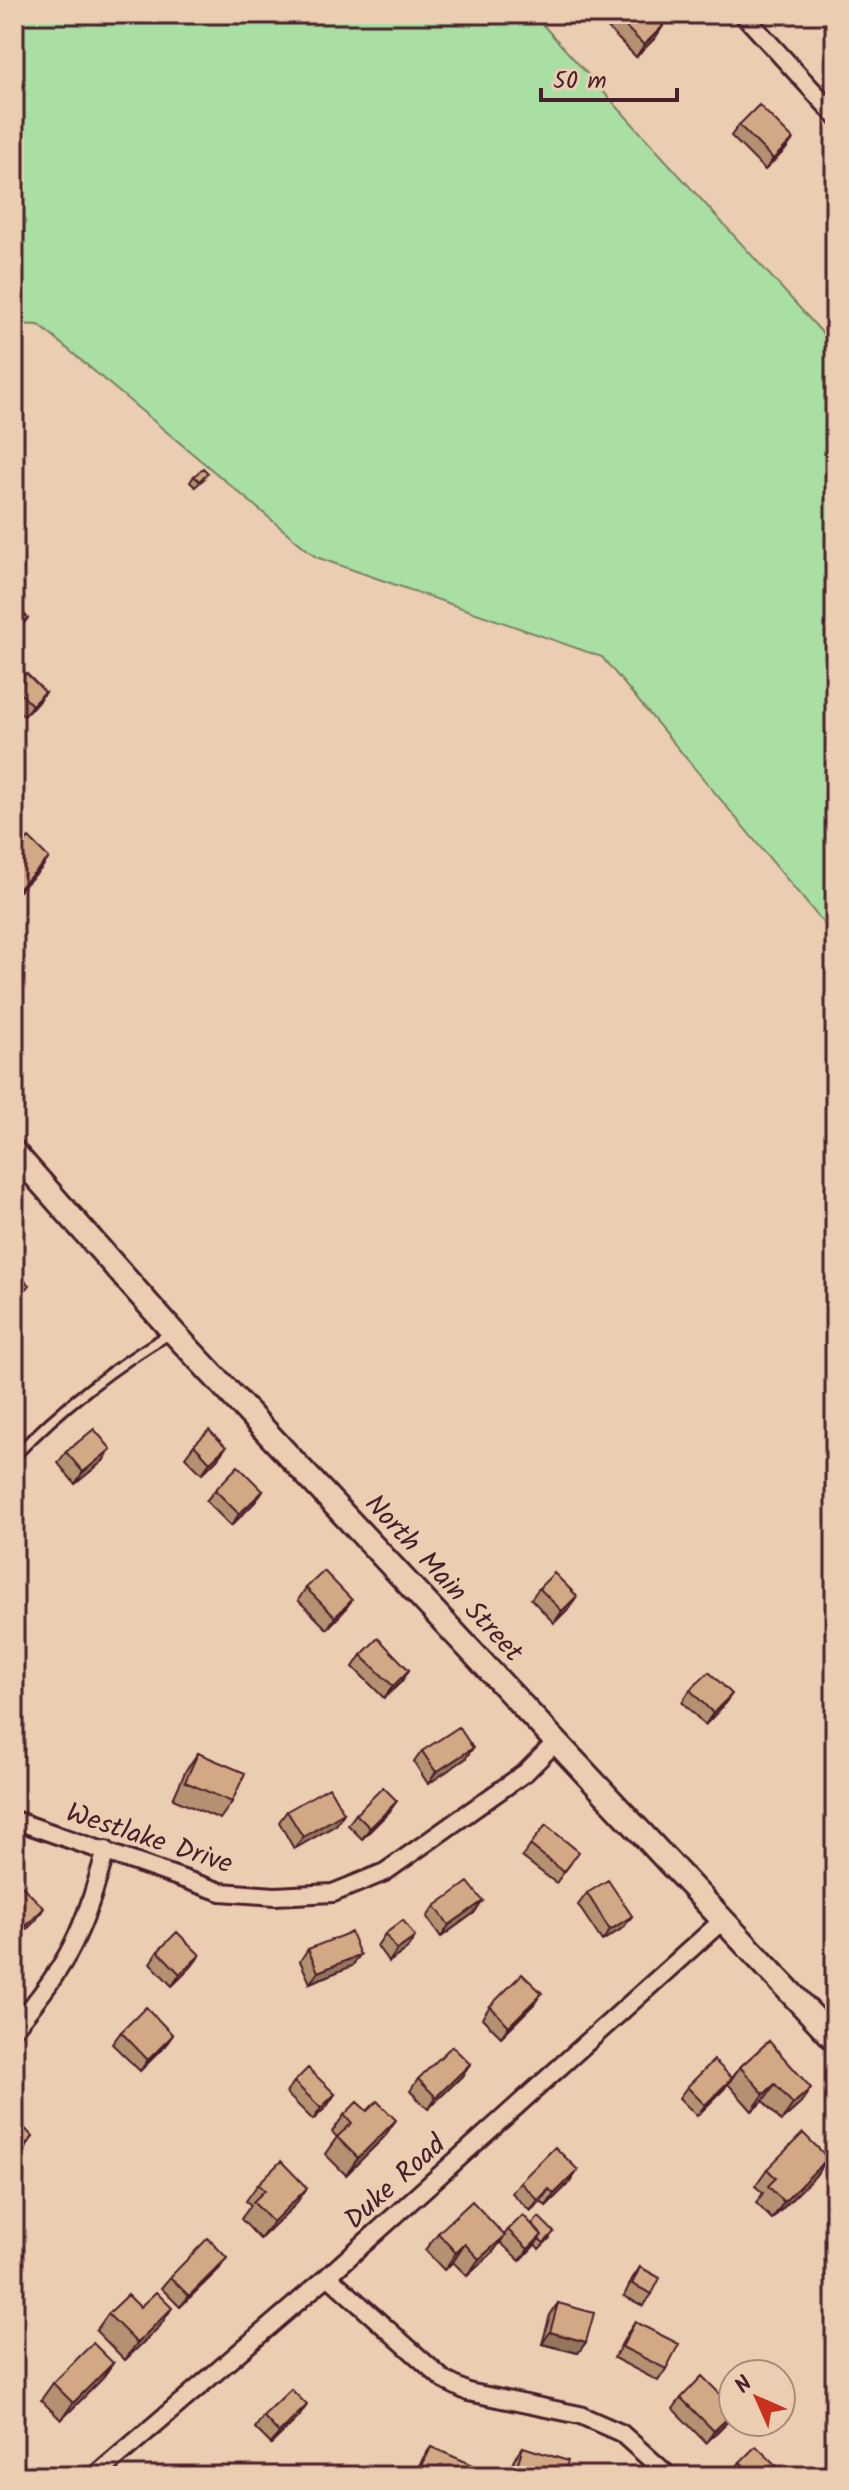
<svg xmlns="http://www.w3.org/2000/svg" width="849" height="2490" font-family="Kalam,sans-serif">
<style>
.green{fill:#a9dfa2;stroke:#7a7f66;stroke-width:2}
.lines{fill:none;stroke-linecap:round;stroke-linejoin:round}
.lane-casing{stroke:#4a1f2b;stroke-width:14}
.street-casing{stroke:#4a1f2b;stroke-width:22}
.secondary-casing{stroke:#4a1f2b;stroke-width:28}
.lane{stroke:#ebceb1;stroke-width:8}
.street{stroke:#ebceb1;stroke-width:16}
.secondary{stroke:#ebceb1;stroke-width:22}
.wall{fill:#b59172;stroke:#4a1f2b;stroke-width:2}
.shaded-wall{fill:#94765d;stroke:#4a1f2b;stroke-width:2}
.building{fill:#d3a985;stroke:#4a1f2b;stroke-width:2}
.labels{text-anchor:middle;stroke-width:7;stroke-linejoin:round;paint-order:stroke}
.street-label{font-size:28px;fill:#4a1f2b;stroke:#ebceb1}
</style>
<rect width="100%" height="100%" fill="#ebceb1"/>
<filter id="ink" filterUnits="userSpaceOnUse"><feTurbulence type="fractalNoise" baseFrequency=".0125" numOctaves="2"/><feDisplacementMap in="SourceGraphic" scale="16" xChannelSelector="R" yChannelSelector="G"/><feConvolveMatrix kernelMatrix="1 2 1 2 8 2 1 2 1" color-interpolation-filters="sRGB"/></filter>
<g filter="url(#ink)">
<path class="green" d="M14,14H533L835,347V937L602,657L316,557L39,325L14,324Z"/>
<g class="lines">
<defs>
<path id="lane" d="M14,1457C58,1410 117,1364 173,1332"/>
<path id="street" d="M743,14L835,115
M14,1820L221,1892L275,1896L333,1893L385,1872L526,1772L558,1740
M14,2028C70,1963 83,1932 106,1850
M328,2276L444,2380L468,2392L580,2415L621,2433L669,2476
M95,2476L328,2276L724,1919"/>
<path id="secondary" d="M14,1152L173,1332L835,2040"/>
</defs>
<use href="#lane" class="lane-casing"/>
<use href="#street" class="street-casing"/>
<use href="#secondary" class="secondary-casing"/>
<use href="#lane" class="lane"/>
<use href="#street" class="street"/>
<use href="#secondary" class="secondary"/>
</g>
<path class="wall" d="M596,14H651L663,26L655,38L636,57L595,15Z
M739,125L793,139L785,150L765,170L731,136Z
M194,476L204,479L195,487L190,482Z
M14,686L45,692L37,703L24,716L14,707Z
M194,1445L226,1447L217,1459L202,1474L185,1457Z
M66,1452L103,1461L75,1484L58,1463Z
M215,1490L263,1491L255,1502L231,1526L206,1501Z
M306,1588L344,1611L327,1629L298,1600Z
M539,1588L569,1608L554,1623L531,1599Z
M361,1655L409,1670L401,1682L384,1698L353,1667Z
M690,1690L723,1706L705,1725L682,1702Z
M422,1751L465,1759L428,1784L414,1762Z
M198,1753L232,1802L220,1819L173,1799L186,1770Z
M287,1811L344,1813L336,1825L294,1849L279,1822Z
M389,1812L362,1839L348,1825L356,1814Z
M546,1825L571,1863L556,1883L522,1857Z
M14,1878L36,1920L18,1938L14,1934Z
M587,1893L632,1916L623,1928L602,1941L578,1905Z
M483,1901L474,1913L441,1937L427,1917L435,1906Z
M385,1934L407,1949L389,1962L377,1946Z
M308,1949L360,1955L352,1966L310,1983L300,1961Z
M158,1951L200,1955L191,1967L172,1986L150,1963Z
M534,2004L501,2037L482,2018L490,2006Z
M121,2032L165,2046L140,2071L112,2044Z
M769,2041L799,2105L781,2121L763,2101L752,2111L728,2084L740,2067Z
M470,2064L462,2076L428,2109L410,2091L418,2079Z
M294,2082L335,2094L327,2106L313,2120L286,2093Z
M687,2087L724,2089L697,2116L679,2098Z
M367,2111L384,2137L346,2175L325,2154L337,2137L332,2132L344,2115Z
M828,2158L816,2175L772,2219L756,2203L763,2193L755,2186L767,2169Z
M578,2170L570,2182L546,2206L541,2201L530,2211L512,2193L520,2182Z
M258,2184L295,2205L260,2239L241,2219L251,2205L246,2201Z
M532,2224L550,2238L539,2249L535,2244L520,2261L500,2242L492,2253L467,2276L453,2262L444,2270L425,2250L438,2233L504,2235L508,2230Z
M640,2267L652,2294L643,2306L624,2296L632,2279Z
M219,2269L180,2307L161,2288L170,2277Z
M558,2303L586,2342L578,2353L542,2344L550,2315Z
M108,2314L160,2326L125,2360L96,2331Z
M635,2322L666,2369L658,2381L614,2358L627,2334Z
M113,2363L101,2380L61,2420L41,2400L53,2383Z
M681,2398L733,2407V2414L728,2421L706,2443L673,2409Z
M263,2416L299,2417L271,2444L255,2428Z
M431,2447L473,2476H415L423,2458Z
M523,2447L563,2476H509L514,2459Z
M740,2462L787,2476H734L732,2474Z"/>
<path class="shaded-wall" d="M663,26L655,38L636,57L644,45Z
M793,139L785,150L765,170L773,159Z
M28,618L19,629L14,635V631Z
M45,692L37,703L24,716L32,705Z
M49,858L41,869L14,896V893Z
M29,1285L21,1296L14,1303V1300Z
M226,1447L217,1459L202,1474L210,1462Z
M111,1449L103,1461L75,1484L83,1472Z
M263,1491L255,1502L231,1526L239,1514Z
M577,1596L569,1608L554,1623L562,1611Z
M352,1600L344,1611L327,1629L335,1617Z
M409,1670L401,1682L384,1698L393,1686Z
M732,1694L723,1706L705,1725L713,1713Z
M473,1748L465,1759L428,1784L436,1772Z
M397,1801L389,1812L362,1839L370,1828Z
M344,1813L336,1825L294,1849L303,1837Z
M483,1901L474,1913L441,1937L449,1925Z
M44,1908L36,1920L18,1938L26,1926Z
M632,1916L623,1928L602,1941L610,1930Z
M415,1937L407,1949L389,1962L397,1950Z
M200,1955L191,1967L172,1986L180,1974Z
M360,1955L352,1966L310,1983L318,1972Z
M542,1993L534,2004L501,2037L509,2026Z
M173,2035L165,2046L140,2071L148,2060Z
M470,2064L462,2076L428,2109L436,2097Z
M732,2078L724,2089L697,2116L705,2105Z
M775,2084L763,2101L752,2111L764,2094Z
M811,2088L799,2105L781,2121L793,2104Z
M335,2094L327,2106L313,2120L321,2108Z
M396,2120L384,2137L346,2175L358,2158Z
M33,2137L21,2154L14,2162V2156Z
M828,2158L816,2175L772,2219L784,2202Z
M578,2170L570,2182L546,2206L554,2194Z
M307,2188L295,2205L260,2239L273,2222Z
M549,2189L541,2201L530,2211L538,2200Z
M542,2235L534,2246L520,2261L528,2249Z
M505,2236L492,2253L467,2276L479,2259Z
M465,2244L453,2262L444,2270L456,2253Z
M227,2258L219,2269L180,2307L189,2296Z
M172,2308L160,2326L125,2360L137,2343Z
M550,2332L586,2342L578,2353L542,2344Z
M113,2363L101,2380L61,2420L73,2403Z
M307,2405L299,2417L271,2444L279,2433Z
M733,2413L728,2421L706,2443L714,2431Z"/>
<path class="building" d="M613,14H651L663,26L644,45Z
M759,105L793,139L773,159L739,125Z
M203,468L208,473L199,481L194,476Z
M18,608L28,618L14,631V612Z
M26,673L45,692L32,705L14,687Z
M29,838L49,858L14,893V854Z
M14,1270L29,1285L14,1300Z
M94,1429L111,1449L83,1472L66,1452Z
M209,1430L226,1447L210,1462L194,1445Z
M238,1466L263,1491L239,1514L215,1490Z
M324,1571L352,1600L335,1617L306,1588Z
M554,1573L577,1596L562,1611L539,1588Z
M378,1638L409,1670L393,1686L361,1655Z
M709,1672L732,1694L713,1713L690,1690Z
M459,1727L473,1748L436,1772L422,1751Z
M198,1753L245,1773L232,1802L185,1782Z
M329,1787L344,1813L303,1837L287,1811Z
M383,1787L397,1801L370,1828L356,1814Z
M546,1825L579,1852L564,1872L530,1845Z
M14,1878L44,1908L26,1926L14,1914Z
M608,1880L632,1916L610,1930L587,1893Z
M468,1882L483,1901L449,1925L435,1906Z
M403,1920L415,1937L397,1950L385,1934Z
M177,1932L200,1955L180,1974L158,1951Z
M351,1932L360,1955L318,1972L308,1949Z
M522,1974L542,1993L509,2026L490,2006Z
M146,2007L173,2035L148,2060L121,2032Z
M769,2041L811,2088L793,2104L775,2084L764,2094L740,2067Z
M452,2046L470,2064L436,2097L418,2079Z
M714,2060L732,2078L705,2105L687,2087Z
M308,2068L335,2094L321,2108L294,2082Z
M377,2101L396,2120L358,2158L337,2137L352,2123L344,2115L357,2102L367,2111Z
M14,2117L33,2137L14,2156Z
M803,2133L828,2158L784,2202L768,2186L776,2178L767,2169Z
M555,2147L578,2170L554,2194L549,2189L538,2200L520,2182Z
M281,2161L307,2188L273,2222L253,2202L265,2190L258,2184Z
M472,2201L505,2236L479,2259L465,2244L456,2253L438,2233Z
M523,2215L542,2235L528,2249L508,2230Z
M539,2217L554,2232L544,2243L539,2239L542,2235L532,2224Z
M208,2238L227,2258L189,2296L170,2277Z
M640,2267L660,2278L652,2294L632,2284Z
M156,2292L172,2308L137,2343L108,2314L128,2295L140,2307Z
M558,2303L594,2313L586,2342L550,2332Z
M635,2322L679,2344L666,2369L622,2347Z
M93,2343L113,2363L73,2403L53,2383Z
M702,2376L733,2407V2413L714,2431L681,2398Z
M291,2389L307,2405L279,2433L263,2416Z
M756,2446L787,2476H754L740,2462Z
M431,2447L478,2467L473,2476H434L420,2470Z
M523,2447L568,2461L563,2476H519L514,2475Z
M190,2469L206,2476H187Z"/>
</g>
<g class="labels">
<g class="street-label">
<text transform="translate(445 1577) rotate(47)" y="10">North Main Street</text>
<text transform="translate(150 1837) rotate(18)" y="10">Westlake Drive</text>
<text transform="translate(394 2181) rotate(-42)" y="10">Duke Road</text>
</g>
</g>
<rect width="849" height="2490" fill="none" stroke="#ebceb1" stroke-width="48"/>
<rect x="24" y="24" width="801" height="2442" fill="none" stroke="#4a1f2b" stroke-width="3" filter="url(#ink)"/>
<g transform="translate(757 2398) rotate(315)"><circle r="38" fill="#ebceb1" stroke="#ab887b" stroke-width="2"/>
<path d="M0-6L14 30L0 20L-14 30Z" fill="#c8321e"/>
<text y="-12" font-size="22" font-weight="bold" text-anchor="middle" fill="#4a1f2b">N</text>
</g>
<path d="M541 88v12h136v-12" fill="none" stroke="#4a1f2b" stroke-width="4"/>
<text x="553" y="88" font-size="24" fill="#4a1f2b" stroke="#ebceb1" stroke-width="6" paint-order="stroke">50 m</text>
</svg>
